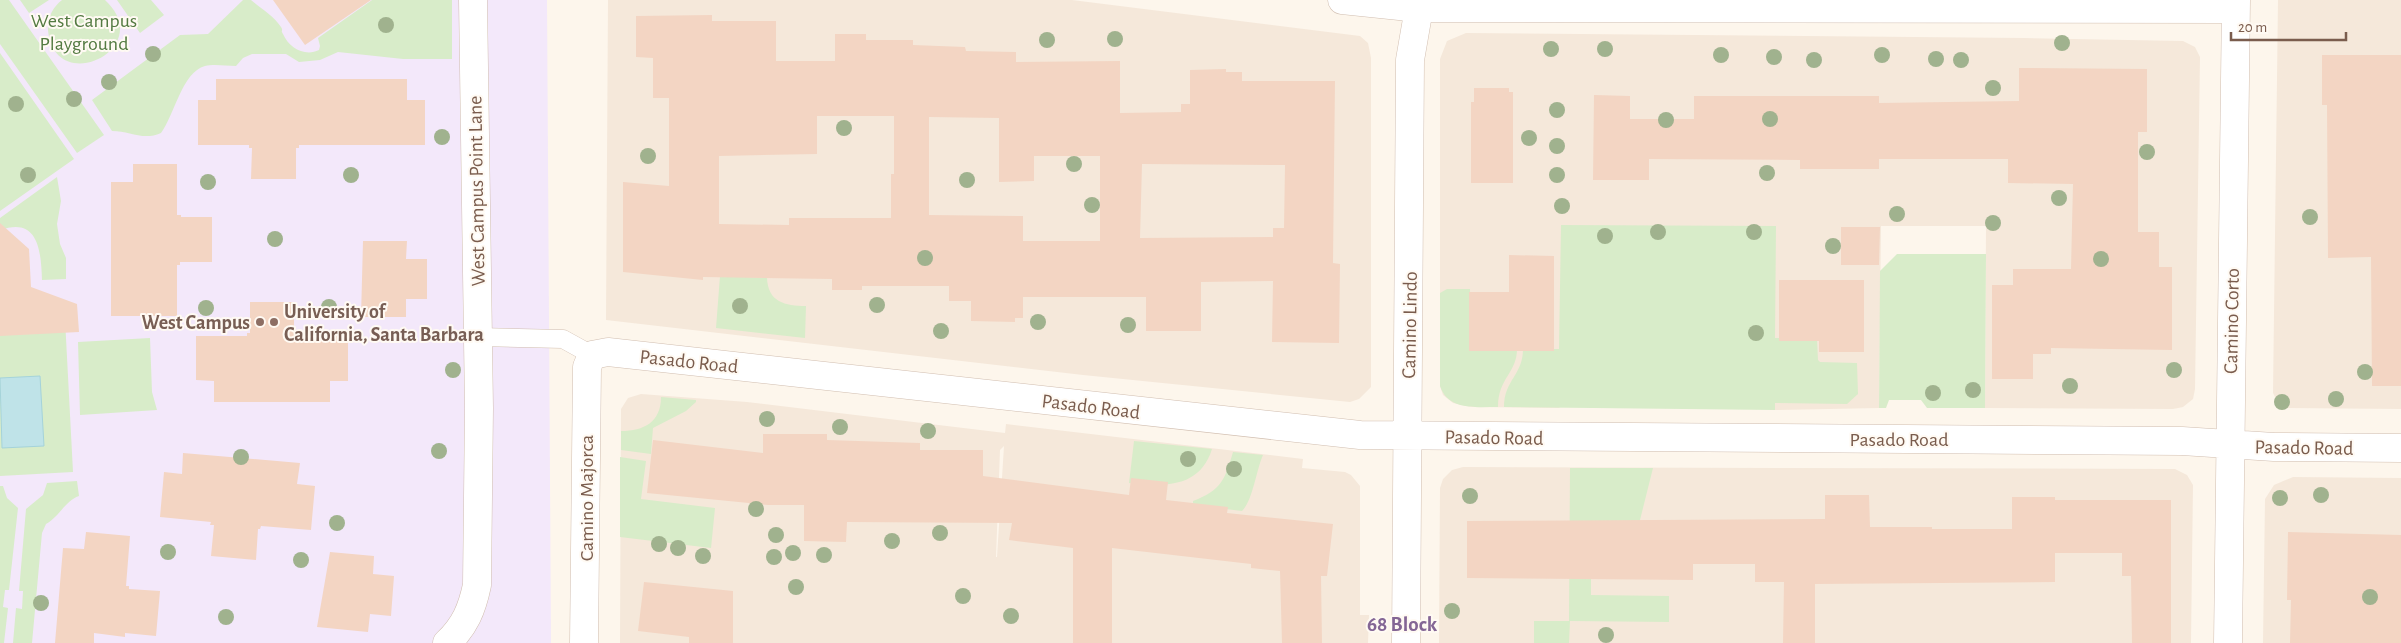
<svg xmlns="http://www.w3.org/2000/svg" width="2401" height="643" viewBox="0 0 2401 643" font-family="'Alegreya Sans',sans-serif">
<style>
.residential{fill:#f5e8da;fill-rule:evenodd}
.education{fill:#f3e8fa}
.green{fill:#d8ecc9}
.water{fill:#bfe3e8;stroke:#a5d3da}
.building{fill:#f3d5c3;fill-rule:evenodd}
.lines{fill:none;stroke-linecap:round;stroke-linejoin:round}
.service-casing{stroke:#d1beb0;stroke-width:19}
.minor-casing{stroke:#d1beb0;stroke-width:29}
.service{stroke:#fff;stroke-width:18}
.minor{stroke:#fff;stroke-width:28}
.tree{fill:#a0b28e}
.education-dot{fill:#8d6e63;stroke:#fffaf3;stroke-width:2}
.labels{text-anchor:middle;stroke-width:4;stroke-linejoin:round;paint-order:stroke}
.park-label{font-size:20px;fill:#537a41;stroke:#fffaf3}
.street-label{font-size:20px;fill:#7a5c4d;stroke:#fffaf3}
.education-label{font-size:20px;font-weight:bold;fill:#785e54;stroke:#fffaf3;text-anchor:start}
.neighbourhood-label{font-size:21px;font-weight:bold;fill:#846695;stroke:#fffaf3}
</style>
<rect width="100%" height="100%" fill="#fdf6ec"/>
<path class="residential" d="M608,0H1072L1360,36L1368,43L1371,58V387L1359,399L1350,402L1083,375L606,320Z
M2278,0H2401V409L2286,408L2279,405L2273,393Z
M1466,33L2024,38L2183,41L2195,47L2200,57L2195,389L2193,399L2183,407L2173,409L1985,408L1986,226H1881L1879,408L1775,410V226L1559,408L1472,407L1453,403L1443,395L1440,386V59L1447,41Z
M641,394L747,402L1005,433L1006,424L1303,459L1302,468L1345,472L1351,475L1360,486V615H1369L1368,643H620L621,409L628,398ZM1004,446L997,557H996L1000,450Z
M1463,467L2175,469L2187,475L2193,485L2191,643H1439L1440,488L1443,479L1452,470Z
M2293,477L2401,478V643H2263L2265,499L2274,485Z"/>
<path class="education" d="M0,0H547L551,643H0Z"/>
<path class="green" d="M0,0H9L104,135L77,153L0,44Z
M20,0H49L29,13Z
M62,0H105C158,49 54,98 48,30C47,18 53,7 62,0Z
M117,0H151L164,15L140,33Z
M243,0H251C260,8 274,16 281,27C284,32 280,29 283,34C289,48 305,57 319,50L320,46L318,38L372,0H452V59H403L338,52L320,60L299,62L286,54H252L243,58L236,66C226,66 214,64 205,66C182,72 174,116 161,133C143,141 130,131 112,131L92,100L180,35L208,34Z
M0,53L74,159L0,211Z
M57,177L61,201L57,224L60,244L66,258V279L42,280C41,252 39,216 0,230V218Z
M1561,225L1776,226L1775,338L1817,339L1818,360L1820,362L1857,363L1858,394L1847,404L1775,403V410L1504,407C1504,380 1523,375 1523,349H1559Z
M1897,254H1986L1985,408H1927L1921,400H1889L1886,408H1879L1880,271Z
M720,276L767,278C768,302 785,306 806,306L805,338L716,328Z
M1447,289H1470L1471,349H1517C1517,373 1498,378 1498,407C1477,407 1448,411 1440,386V293Z
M65,319L73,472L0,476V322Z
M150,338L152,392L157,410L80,415L78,342Z
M661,397L696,400V402L686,411L653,428L651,454L621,450V431C644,431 661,422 661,397Z
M1134,441L1212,449C1200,488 1164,487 1129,483Z
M1233,452L1263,455C1256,471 1253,500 1242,511L1193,505V501C1222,490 1225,479 1233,452Z
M620,457L646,461L641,499L715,508L711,548L620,537Z
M1570,468H1653L1639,524H1591V595L1669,596V622L1570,621L1569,643H1534V621H1569Z
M77,481L79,496C65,501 59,517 46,524L42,533L32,643H13L16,608L22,609L23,591H19L26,509L43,495L47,483Z
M0,486H3L7,498L18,508L9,590H5L3,607L8,608L4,643H0Z"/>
<path class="water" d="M40,376L44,446L2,448L0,378Z"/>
<path class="building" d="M273,0H371L305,45Z
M712,15V21H776V61H835V34H866V40H913V45L965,47L966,51L1016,52V62L1120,61V113L1181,112V104H1190V70L1226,69V72H1242V81H1335L1333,263L1340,264L1339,343L1272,342L1273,281L1201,282V331H1146V297H1023V318H1015V322L971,321V301H949V286H862V290H832V279L703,277V280L623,272V182L669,186V98H653V58L636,57V16ZM817,116H894V174H891V218H789V225L719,224V156L817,154ZM929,117L999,118V182L1034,181V156H1100V241H1023V216L929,215ZM1142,164L1285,165L1284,228H1273V237L1140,238Z
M2322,55H2401V386H2372L2371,257L2328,258L2327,105H2322Z
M2019,68L2147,69V132H2138V232H2159V267H2172V350L2051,348V354H2033V379H1992V285H2013V269H2071L2073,184L2008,183V159H1879V169H1800V160L1649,159V180H1593L1594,95L1630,96V119H1694V96H1879V103L2019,101Z
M216,79H407V100H425V145H299V148H296V179H251L252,148H249V145H198V100H216Z
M1474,88H1509V92H1513V183H1471V102H1474Z
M133,164H177V215H181V217H212V262H180V265H177V316H111V182H133Z
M0,223L29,249L31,287L77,304L79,332L0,336Z
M1841,227H1880L1879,265H1841Z
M363,241H407L406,259H427V299H406V317H361Z
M1509,255L1554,256V351H1469V292H1509Z
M1779,280H1864V352H1819V341H1779Z
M250,302H294V333H297V336H348V381H330V402H214V381L196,380V336H247V333H250Z
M763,434H827V440L920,443V450H983V476L1129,495L1131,478L1168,482L1166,500L1228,507L1227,513L1333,524L1327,576H1321L1322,643H1282L1280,571L1251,568V564L1112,548V643H1073V548L1009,540L1012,523L847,522L846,542L804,541V505H768L647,493L653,440L763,453Z
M183,453L300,463L297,484L315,486L311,530L261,526L260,529H258L256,560L211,556L214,525H210L211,522L160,517L164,472L182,474Z
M1825,495H1869L1870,527H1932V529H2012V497H2055V500H2171V643H2132L2131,576H2122V553H2055V582L1815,584V643H1783L1784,582H1755V564H1693V580L1467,578V521L1825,519Z
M86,532L130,536L126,586H129V589L160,591L156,636L125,633V637L94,633V643H55L63,548L84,549Z
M2288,532L2401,535V643H2290L2291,600H2287Z
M330,552L374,556L373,574L394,576L391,616L370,614L368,632L317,627Z
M644,582L733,591V643H689V637L638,631Z"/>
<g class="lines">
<defs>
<path id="service" d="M478,337L563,339L592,355"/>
<path id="minor" d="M1342,0L1419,8L2235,9
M447,643C465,626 472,609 477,585L479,408L473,0
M584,643L587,367L592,355L608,352L1360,435L2182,441L2274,447L2401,448
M1406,643L1410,60L1419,8
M2228,643L2236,0"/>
</defs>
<use href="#service" class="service-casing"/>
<use href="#minor" class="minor-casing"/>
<use href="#service" class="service"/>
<use href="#minor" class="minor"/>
</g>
<g class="tree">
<circle cx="386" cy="25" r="8"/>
<circle cx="1115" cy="39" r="8"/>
<circle cx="1047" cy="40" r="8"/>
<circle cx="2062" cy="43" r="8"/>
<circle cx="1551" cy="49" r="8"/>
<circle cx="1605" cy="49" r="8"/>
<circle cx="153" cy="54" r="8"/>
<circle cx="1721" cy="55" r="8"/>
<circle cx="1882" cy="55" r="8"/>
<circle cx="1774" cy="57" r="8"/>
<circle cx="1936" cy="59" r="8"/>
<circle cx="1814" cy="60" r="8"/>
<circle cx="1961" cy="60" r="8"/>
<circle cx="109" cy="82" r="8"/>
<circle cx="1993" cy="88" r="8"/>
<circle cx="74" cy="99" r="8"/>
<circle cx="16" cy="104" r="8"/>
<circle cx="1557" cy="110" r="8"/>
<circle cx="1770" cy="119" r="8"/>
<circle cx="1666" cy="120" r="8"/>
<circle cx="844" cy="128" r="8"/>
<circle cx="442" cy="137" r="8"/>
<circle cx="1529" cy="138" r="8"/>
<circle cx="1557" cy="146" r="8"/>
<circle cx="2147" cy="152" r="8"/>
<circle cx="648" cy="156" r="8"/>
<circle cx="1074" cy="164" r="8"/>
<circle cx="1767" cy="173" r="8"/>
<circle cx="28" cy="175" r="8"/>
<circle cx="351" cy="175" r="8"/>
<circle cx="1557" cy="175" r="8"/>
<circle cx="967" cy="180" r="8"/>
<circle cx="208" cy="182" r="8"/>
<circle cx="2059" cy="198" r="8"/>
<circle cx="1092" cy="205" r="8"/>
<circle cx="1562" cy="206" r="8"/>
<circle cx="1897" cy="214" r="8"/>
<circle cx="2310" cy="217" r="8"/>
<circle cx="1993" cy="223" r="8"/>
<circle cx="1658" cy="232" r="8"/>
<circle cx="1754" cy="232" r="8"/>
<circle cx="1605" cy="236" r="8"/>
<circle cx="275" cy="239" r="8"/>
<circle cx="1833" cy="246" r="8"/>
<circle cx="925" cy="258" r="8"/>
<circle cx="2101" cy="259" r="8"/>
<circle cx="877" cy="305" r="8"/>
<circle cx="740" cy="306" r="8"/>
<circle cx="329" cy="307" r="8"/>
<circle cx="206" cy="308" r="8"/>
<circle cx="1038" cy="322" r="8"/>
<circle cx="1128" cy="325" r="8"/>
<circle cx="941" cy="331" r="8"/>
<circle cx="1756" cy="333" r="8"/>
<circle cx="453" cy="370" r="8"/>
<circle cx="2174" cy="370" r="8"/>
<circle cx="2365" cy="372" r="8"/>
<circle cx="2070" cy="386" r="8"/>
<circle cx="1973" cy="390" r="8"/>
<circle cx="1933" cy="393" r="8"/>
<circle cx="2336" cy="399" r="8"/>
<circle cx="2282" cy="402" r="8"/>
<circle cx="767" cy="419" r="8"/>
<circle cx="840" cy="427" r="8"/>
<circle cx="928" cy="431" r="8"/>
<circle cx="439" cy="451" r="8"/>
<circle cx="241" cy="457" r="8"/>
<circle cx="1188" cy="459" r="8"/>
<circle cx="1234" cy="469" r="8"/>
<circle cx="2321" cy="495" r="8"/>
<circle cx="1470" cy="496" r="8"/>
<circle cx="2280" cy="498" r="8"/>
<circle cx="756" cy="509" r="8"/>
<circle cx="337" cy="523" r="8"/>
<circle cx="940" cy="533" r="8"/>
<circle cx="776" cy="535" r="8"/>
<circle cx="892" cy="541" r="8"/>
<circle cx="659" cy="544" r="8"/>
<circle cx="678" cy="548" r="8"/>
<circle cx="168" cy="552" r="8"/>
<circle cx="793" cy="553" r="8"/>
<circle cx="824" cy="555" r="8"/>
<circle cx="703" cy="556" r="8"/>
<circle cx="774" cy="557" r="8"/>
<circle cx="301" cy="560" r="8"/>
<circle cx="796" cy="587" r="8"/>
<circle cx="963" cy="596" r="8"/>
<circle cx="2370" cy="597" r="8"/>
<circle cx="41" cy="603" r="8"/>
<circle cx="1452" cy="611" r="8"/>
<circle cx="1011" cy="616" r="8"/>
<circle cx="226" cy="617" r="8"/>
<circle cx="1606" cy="635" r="8"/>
</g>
<g class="education-dot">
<circle cx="260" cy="322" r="5"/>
<circle cx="274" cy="322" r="5"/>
</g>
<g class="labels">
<g class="park-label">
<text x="84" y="27">West Campus<tspan x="84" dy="23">Playground</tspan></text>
</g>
<g class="street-label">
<text transform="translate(476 191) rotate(-91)" y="7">West Campus Point Lane</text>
<text transform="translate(2231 321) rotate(-89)" y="7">Camino Corto</text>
<text transform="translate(1409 325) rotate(-89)" y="7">Camino Lindo</text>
<text transform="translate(689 361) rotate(6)" y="7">Pasado Road</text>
<text transform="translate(1091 406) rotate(7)" y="7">Pasado Road</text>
<text transform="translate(1494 437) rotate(1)" y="7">Pasado Road</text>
<text x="1899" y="446">Pasado Road</text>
<text transform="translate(2304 447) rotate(1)" y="7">Pasado Road</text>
<text transform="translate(586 498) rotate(-90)" y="7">Camino Majorca</text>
</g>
<g class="education-label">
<text x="284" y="318">University of<tspan x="284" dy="23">California, Santa Barbara</tspan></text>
<text x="250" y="329" text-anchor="end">West Campus</text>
</g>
<g class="neighbourhood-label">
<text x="1402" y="631">68 Block</text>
</g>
</g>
<path d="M2231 32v8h115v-8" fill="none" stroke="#7a5c4d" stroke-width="2.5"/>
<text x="2238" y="32" font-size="15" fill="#7a5c4d" stroke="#fffaf3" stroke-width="4" paint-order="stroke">20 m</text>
</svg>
